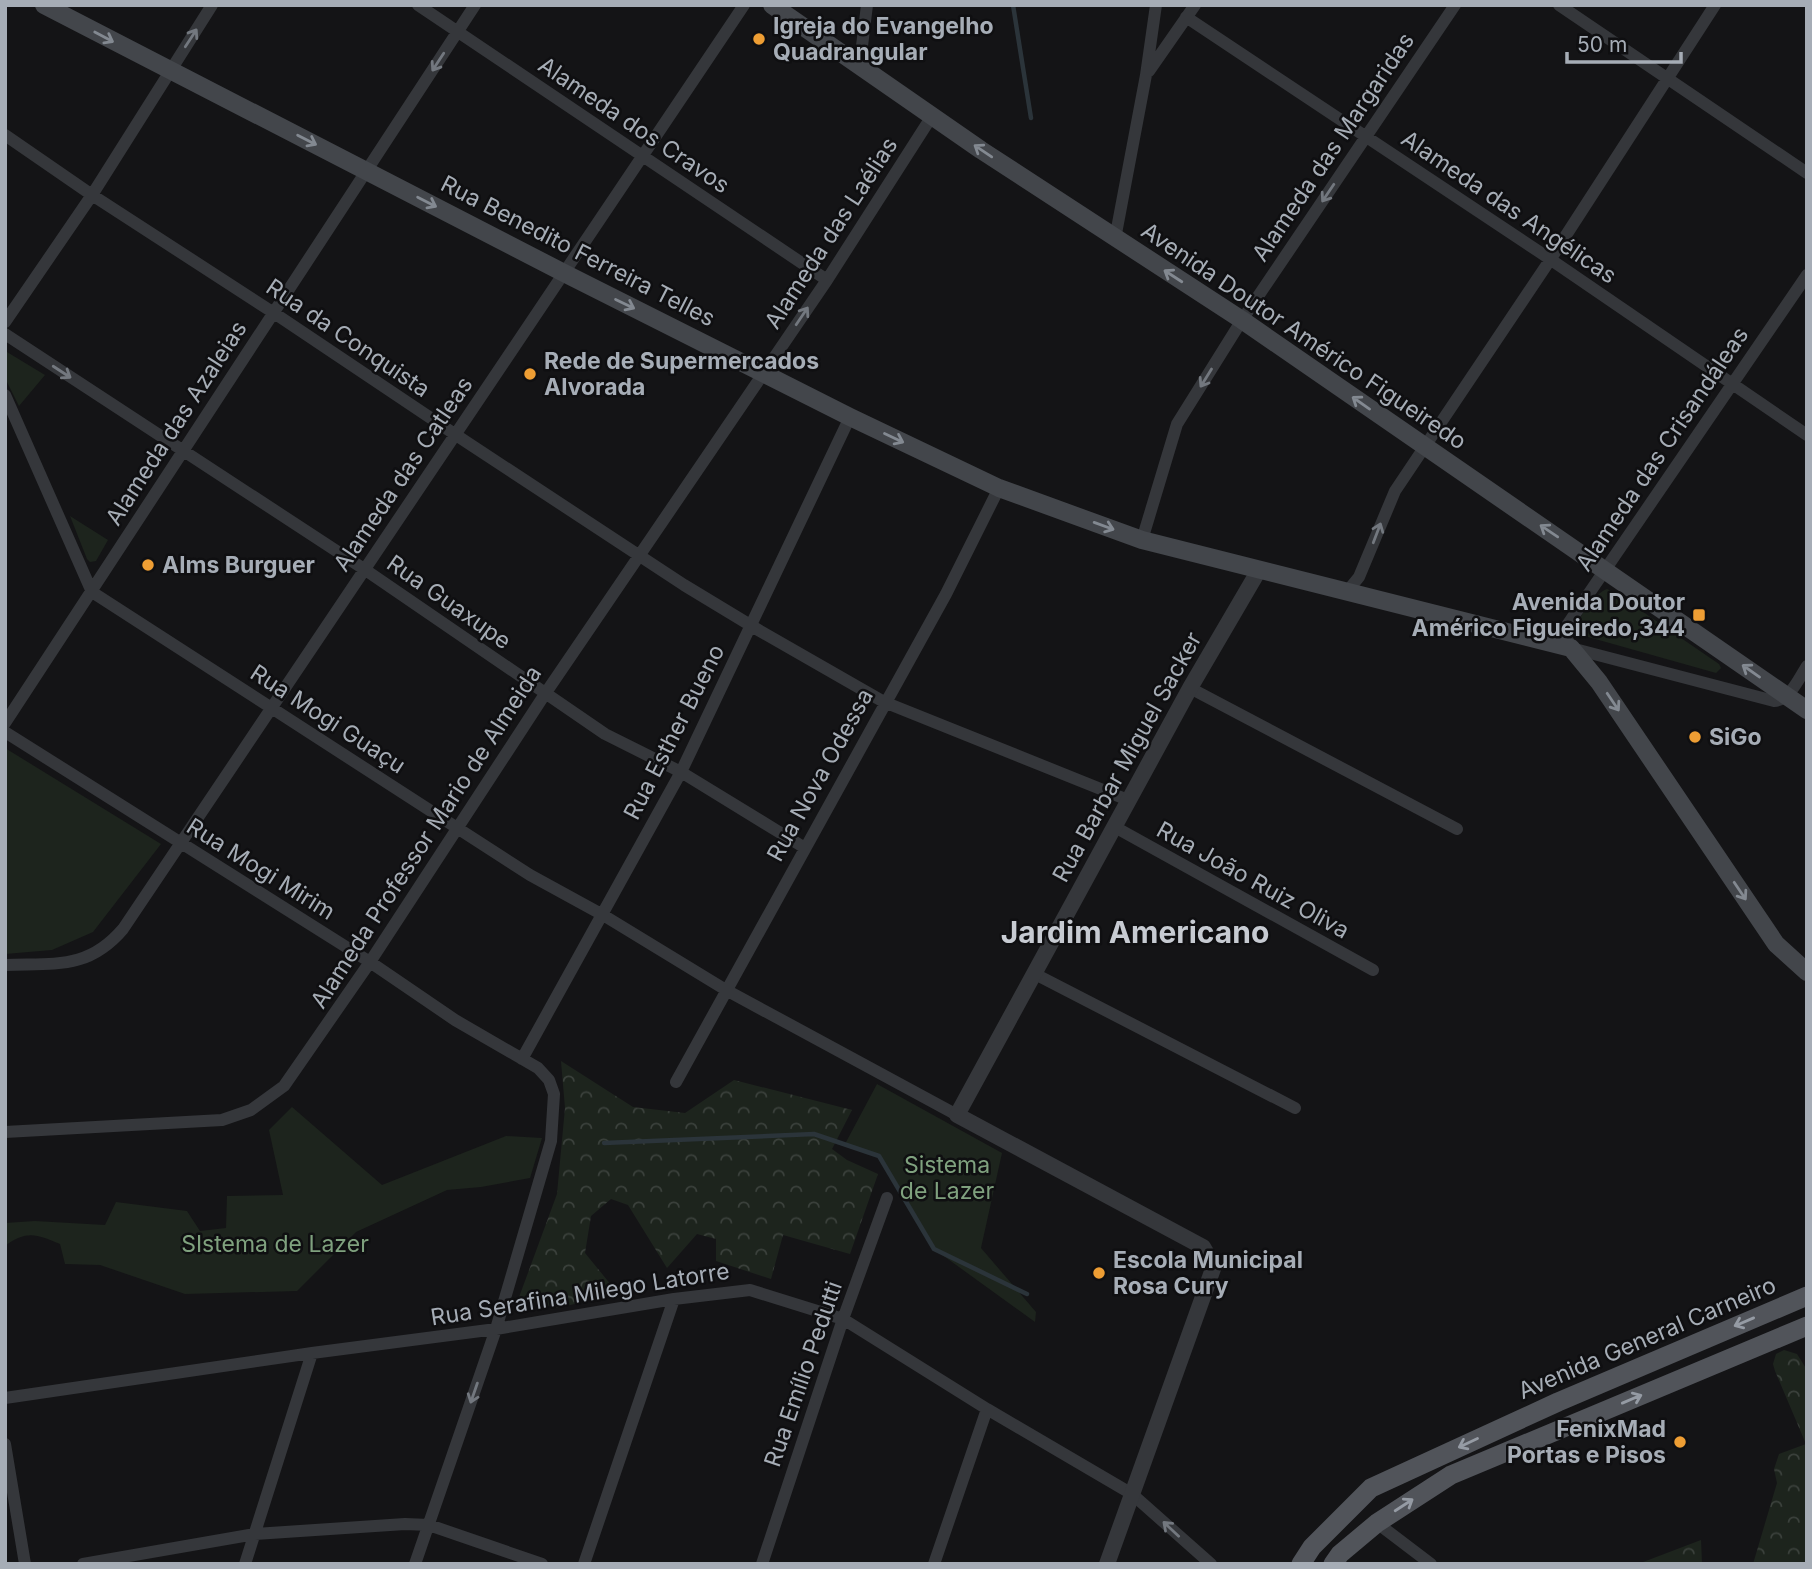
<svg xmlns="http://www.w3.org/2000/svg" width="1812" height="1569" viewBox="0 0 1812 1569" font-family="Inter,sans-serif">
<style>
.forest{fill:url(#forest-crowns)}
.park{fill:#1d241d}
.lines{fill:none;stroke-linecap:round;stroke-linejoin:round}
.stream{stroke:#2b343a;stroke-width:4.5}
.minor{stroke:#35373b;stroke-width:12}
.tertiary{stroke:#35373b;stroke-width:16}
.secondary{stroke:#43464b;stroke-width:18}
.primary{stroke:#51545a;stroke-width:19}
.oneway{stroke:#838991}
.oneway2{stroke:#73787f}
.oneway3{stroke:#959ba4}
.poi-dot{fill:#ee9e34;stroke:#0f0f11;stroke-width:2.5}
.labels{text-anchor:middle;stroke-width:5;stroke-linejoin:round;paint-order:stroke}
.poi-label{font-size:23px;font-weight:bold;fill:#a6adb6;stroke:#0f0f11;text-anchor:start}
.street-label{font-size:23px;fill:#a6adb6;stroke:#0f0f11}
.park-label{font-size:23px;fill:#7fa17e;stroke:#0f0f11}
.district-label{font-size:30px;font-weight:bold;fill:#c7cbd2;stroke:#0f0f11}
</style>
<defs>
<pattern id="forest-crowns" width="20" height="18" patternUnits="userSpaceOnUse" patternTransform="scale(1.75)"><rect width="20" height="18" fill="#1d241d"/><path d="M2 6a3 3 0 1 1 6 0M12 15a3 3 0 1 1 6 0" fill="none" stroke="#3b413c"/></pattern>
</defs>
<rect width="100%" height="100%" fill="#141416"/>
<path class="forest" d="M561,1061L633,1107L685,1113L734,1080L852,1110L832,1149L847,1160L878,1174L850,1254L783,1235L771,1279L716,1261V1239L697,1234L667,1268L628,1205L611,1199L591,1216L585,1253L616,1291L603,1297L558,1308L518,1300L557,1194L565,1108Z
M1784,1350L1797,1354L1807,1370V1564H1753L1777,1483L1774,1469L1779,1454L1806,1444L1775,1371L1773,1364L1776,1354Z
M1701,1540L1702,1564H1638Z"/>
<path class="park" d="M7,352L45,375L19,406L5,378Z
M70,516L108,540L96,561L90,562L87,559Z
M1607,589L1614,592L1719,664L1721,668L1716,673L1581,635L1577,632C1576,618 1594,594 1607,589Z
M5,748L161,844L93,932L52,950L5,954Z
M877,1084L1002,1153L981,1248L1036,1312L1035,1322L934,1249L879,1156L845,1144Z
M292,1107L382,1185L506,1136L542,1138L530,1178L481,1187L447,1190L356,1232L297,1291L185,1294L100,1265L65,1264L60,1244C37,1234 26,1230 5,1246V1223L35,1221L105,1225L116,1202L187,1211L200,1231L226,1228L227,1196L283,1195L269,1130Z"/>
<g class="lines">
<path class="stream" d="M1013,5L1031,118
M604,1143L814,1134L879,1156L934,1249L1027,1294"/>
<path class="minor" d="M418,5L827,280
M1559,5L1807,173
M1186,17L1541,253L1807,435
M866,70L862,46L867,5
M1149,71L1195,5
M5,135L92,195L274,313L465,441L684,585L760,631L884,702L1128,800
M1115,239L1146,75L1156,5
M1807,275L1568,624L1564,632L1571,648L1774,701C1790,700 1799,678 1807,666
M5,322L92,195L212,5
M5,334L364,569L605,734L681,772L805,848
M5,395L92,592L530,875L603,915L726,990L957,1115
M1142,540L1177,424L1242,320L1455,5
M1344,590L1350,588L1359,577L1395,491L1550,260L1715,5
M1190,688L1457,829
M5,723L475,5
M5,732L370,962L455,1020L538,1068L549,1080L554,1094L551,1141L496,1329L415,1564
M1113,826L1373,970
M5,965C55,963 88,970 123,929L744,5
M1033,973L1295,1108
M522,1059L681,772L850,417
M676,1082L946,594L999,488
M5,1132L222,1120L251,1110L284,1086L370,962L545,694L827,280L932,116
M5,1398L312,1353L496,1329L674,1299L750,1290L843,1319L987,1409L1132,1494L1211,1564
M5,1444L25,1564
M1377,1523L1431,1564
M83,1564L255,1534L405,1524L429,1525L542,1564
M245,1564L312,1353
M584,1564L674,1299
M762,1564L843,1319L887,1198
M934,1564L987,1409"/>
<path class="tertiary" d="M1107,1564L1214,1266L1203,1247L957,1115L1190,688L1259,570"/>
<path class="secondary" d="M44,5L564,273L850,417L999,488L1142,540L1571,648L1599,682L1776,944L1807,972
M772,5L981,150L1242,320L1807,710"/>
<path class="primary" d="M1301,1564L1312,1547L1371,1488L1558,1402L1807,1296
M1333,1564L1340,1554L1377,1523L1451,1475L1807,1326"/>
</g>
<defs><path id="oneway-shaft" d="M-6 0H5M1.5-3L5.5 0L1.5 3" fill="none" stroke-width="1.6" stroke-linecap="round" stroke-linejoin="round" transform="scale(1.75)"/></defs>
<g class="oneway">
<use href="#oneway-shaft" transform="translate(104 37) rotate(28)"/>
<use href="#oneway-shaft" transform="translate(307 140) rotate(27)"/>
<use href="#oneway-shaft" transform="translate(983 151) rotate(-146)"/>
<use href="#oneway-shaft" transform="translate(427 202) rotate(27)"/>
<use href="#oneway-shaft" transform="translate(1173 276) rotate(-147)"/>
<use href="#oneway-shaft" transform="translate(625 304) rotate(26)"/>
<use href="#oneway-shaft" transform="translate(1361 403) rotate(-145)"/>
<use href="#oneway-shaft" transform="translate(894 438) rotate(25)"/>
<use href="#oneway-shaft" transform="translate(1104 526) rotate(20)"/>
<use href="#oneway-shaft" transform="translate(1549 531) rotate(-146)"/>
<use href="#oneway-shaft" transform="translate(1751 671) rotate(-145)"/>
<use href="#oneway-shaft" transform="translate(1613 702) rotate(56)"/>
<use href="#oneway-shaft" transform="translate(1740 891) rotate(56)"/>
</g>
<g class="oneway2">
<use href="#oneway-shaft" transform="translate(191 38) rotate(-57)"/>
<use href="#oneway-shaft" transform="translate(438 62) rotate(123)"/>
<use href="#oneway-shaft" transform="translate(1328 193) rotate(124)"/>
<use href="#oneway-shaft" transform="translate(802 316) rotate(-56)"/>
<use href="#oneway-shaft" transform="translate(62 372) rotate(33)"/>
<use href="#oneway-shaft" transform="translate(1206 378) rotate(122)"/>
<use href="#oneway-shaft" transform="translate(1377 533) rotate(-69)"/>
<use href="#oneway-shaft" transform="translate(474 1393) rotate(109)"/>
<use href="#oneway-shaft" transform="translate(1171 1529) rotate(-137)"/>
</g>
<g class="oneway3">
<use href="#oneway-shaft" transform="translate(1744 1322) rotate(157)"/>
<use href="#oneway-shaft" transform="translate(1632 1399) rotate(-23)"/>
<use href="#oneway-shaft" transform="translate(1468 1443) rotate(155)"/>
<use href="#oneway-shaft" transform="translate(1404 1505) rotate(-33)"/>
</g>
<g class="poi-dot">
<circle cx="759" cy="39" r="7"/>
<circle cx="530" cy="374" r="7"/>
<circle cx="148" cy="565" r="7"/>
<rect x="1692" y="608" width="14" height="14" rx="3.5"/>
<circle cx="1695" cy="737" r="7"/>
<circle cx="1099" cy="1273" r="7"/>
<circle cx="1680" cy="1442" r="7"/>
</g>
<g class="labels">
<g class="poi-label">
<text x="773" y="34">Igreja do Evangelho<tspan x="773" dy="26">Quadrangular</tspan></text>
<text x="544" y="369">Rede de Supermercados<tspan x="544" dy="26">Alvorada</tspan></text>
<text x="162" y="573">Alms Burguer</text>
<text x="1685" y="610" text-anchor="end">Avenida Doutor<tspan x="1685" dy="26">Américo Figueiredo,344</tspan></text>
<text x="1709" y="745">SiGo</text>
<text x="1113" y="1268">Escola Municipal<tspan x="1113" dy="26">Rosa Cury</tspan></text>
<text x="1666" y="1437" text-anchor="end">FenixMad<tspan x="1666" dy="26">Portas e Pisos</tspan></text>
</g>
<g class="street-label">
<text transform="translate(634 125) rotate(34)" y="8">Alameda dos Cravos</text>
<text transform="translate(1333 147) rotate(-56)" y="8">Alameda das Margaridas</text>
<text transform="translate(1509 207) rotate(34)" y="8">Alameda das Angélicas</text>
<text transform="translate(831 233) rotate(-57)" y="8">Alameda das Laélias</text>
<text transform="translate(578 251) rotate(27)" y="8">Rua Benedito Ferreira Telles</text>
<text transform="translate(1304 336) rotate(34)" y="8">Avenida Doutor Américo Figueiredo</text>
<text transform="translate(348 338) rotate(34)" y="8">Rua da Conquista</text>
<text transform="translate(176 423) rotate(-57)" y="8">Alameda das Azaleias</text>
<text transform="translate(1662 449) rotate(-56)" y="8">Alameda das Crisandáleas</text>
<text transform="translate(403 474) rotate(-56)" y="8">Alameda das Catleas</text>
<text transform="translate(449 602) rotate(35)" y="8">Rua Guaxupe</text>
<text transform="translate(328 719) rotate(33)" y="8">Rua Mogi Guaçu</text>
<text transform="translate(674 732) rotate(-63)" y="8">Rua Esther Bueno</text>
<text transform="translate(1127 757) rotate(-61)" y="8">Rua Barbar Miguel Sacker</text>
<text transform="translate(820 775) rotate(-61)" y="8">Rua Nova Odessa</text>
<text transform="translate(426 837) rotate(-57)" y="8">Alameda Professor Mario de Almeida</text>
<text transform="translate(261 869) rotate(32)" y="8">Rua Mogi Mirim</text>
<text transform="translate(1253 880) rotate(29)" y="8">Rua João Ruiz Oliva</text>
<text transform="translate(580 1294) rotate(-9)" y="8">Rua Serafina Milego Latorre</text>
<text transform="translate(1647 1338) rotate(-23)" y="8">Avenida General Carneiro</text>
<text transform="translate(803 1374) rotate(-71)" y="8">Rua Emílio Pedutti</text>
</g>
<g class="park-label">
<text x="947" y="1173">Sistema<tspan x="947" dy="26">de Lazer</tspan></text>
<text x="275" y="1252">SIstema de Lazer</text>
</g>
<g class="district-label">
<text x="1135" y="943">Jardim Americano</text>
</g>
</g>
<rect width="1812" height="1569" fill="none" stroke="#a6adb6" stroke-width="14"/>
<path d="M1567 52v10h114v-10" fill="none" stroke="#a6adb6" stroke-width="3.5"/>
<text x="1577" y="52" font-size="21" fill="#a6adb6" stroke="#0f0f11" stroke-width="5" paint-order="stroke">50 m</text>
</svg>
